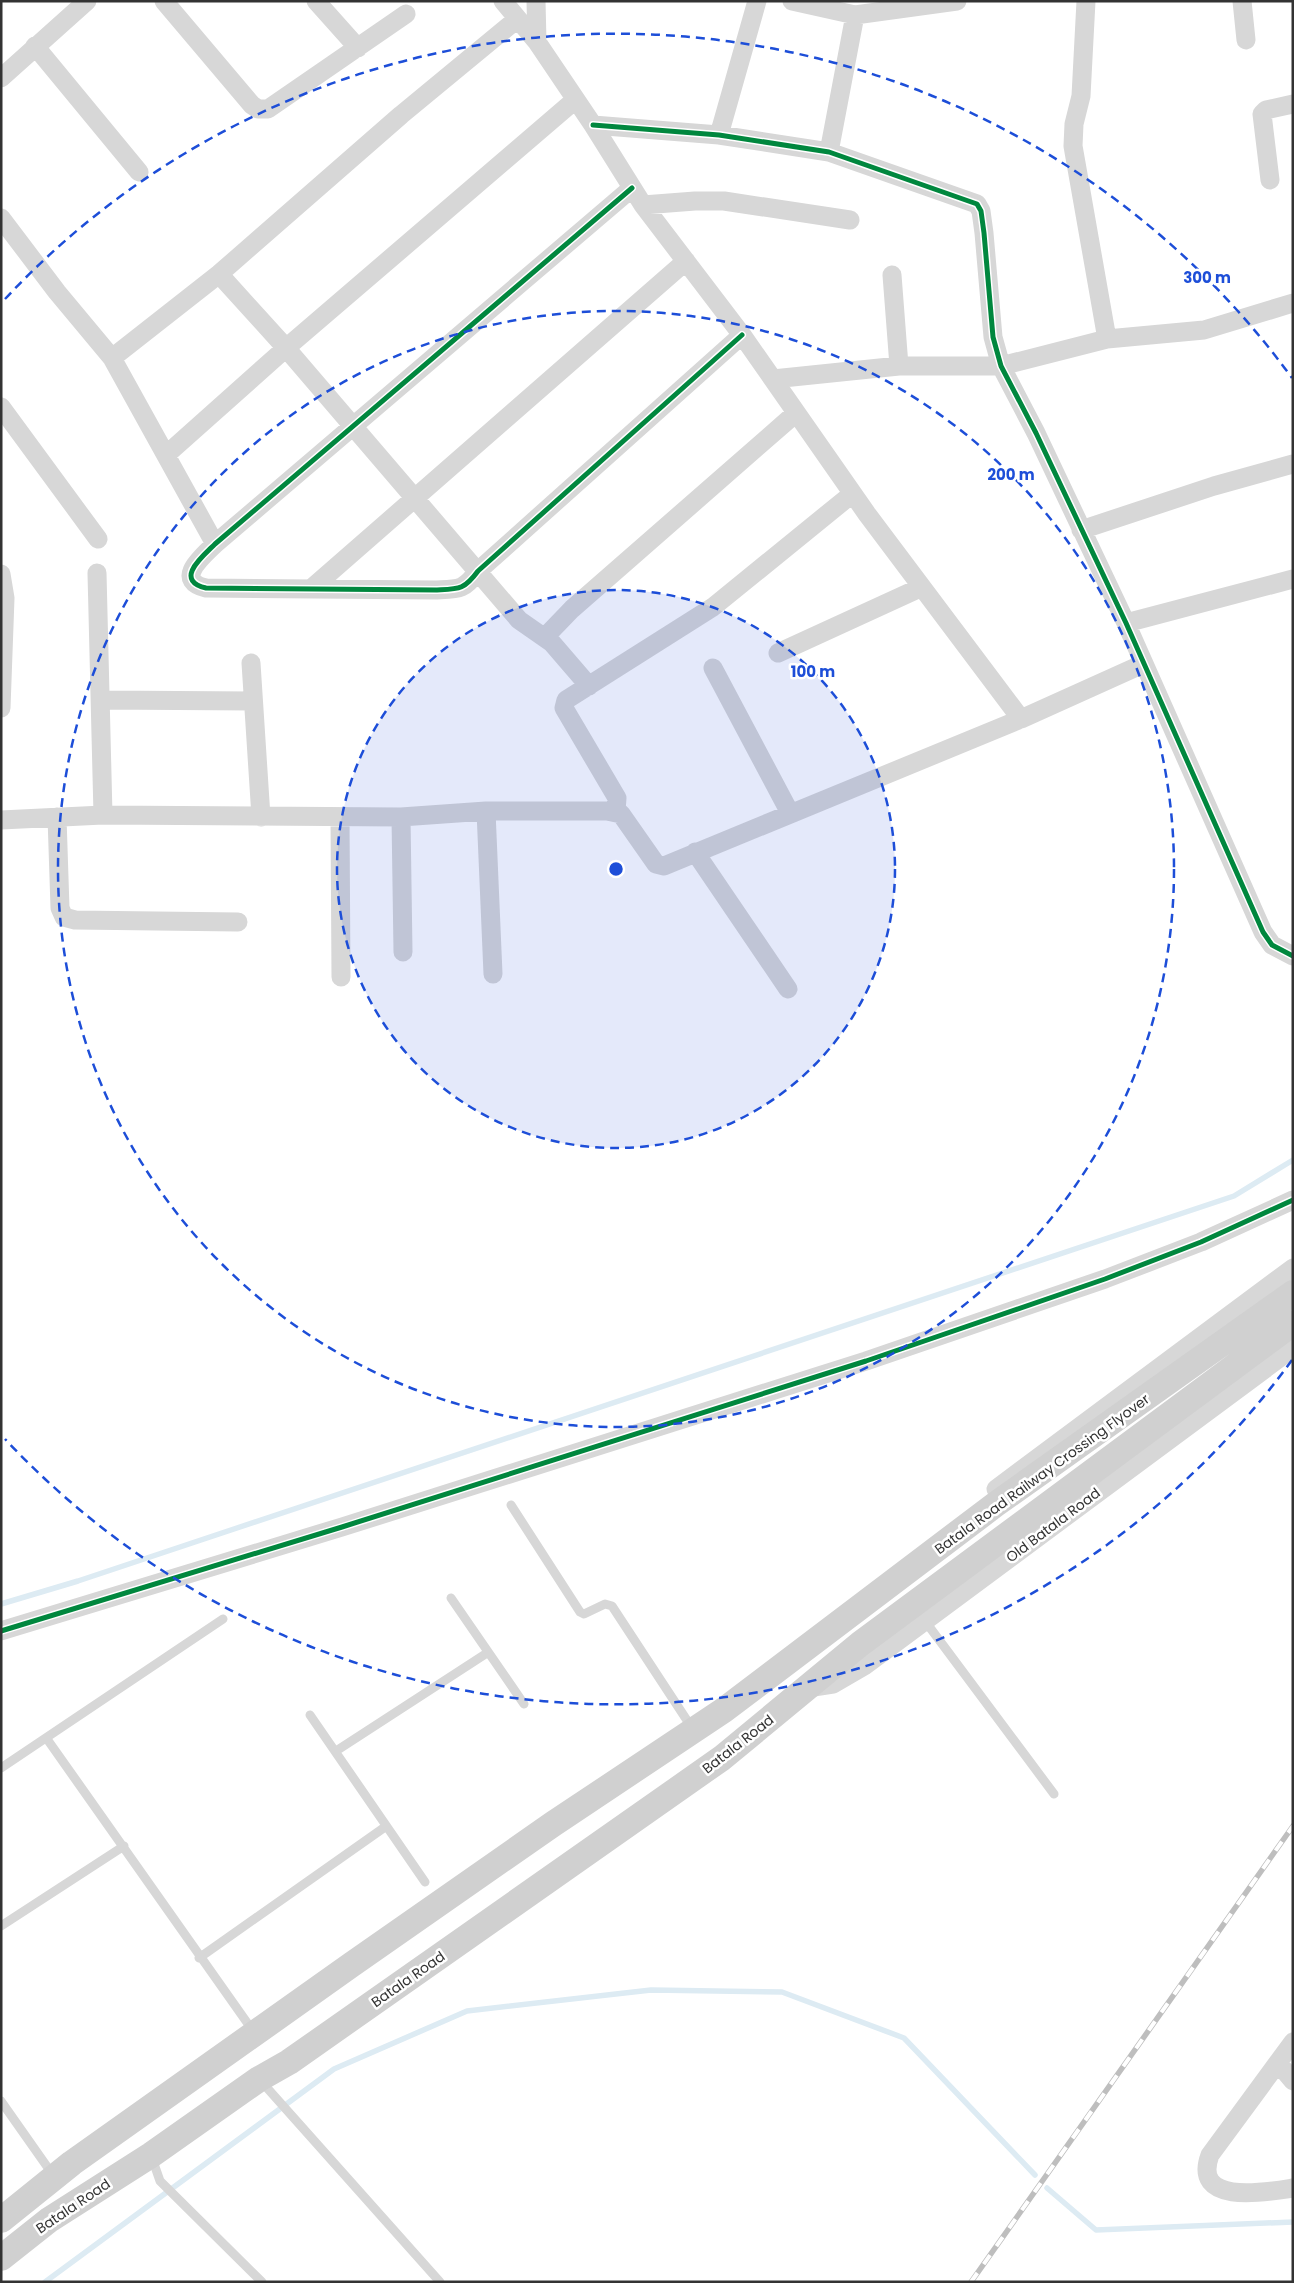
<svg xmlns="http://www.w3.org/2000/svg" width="1294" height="2283" viewBox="0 0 1294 2283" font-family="Poppins,sans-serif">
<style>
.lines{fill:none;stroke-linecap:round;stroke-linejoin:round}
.stream{stroke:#ddebf3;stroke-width:5.5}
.lane{stroke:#d7d7d7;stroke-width:9}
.street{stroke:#d7d7d7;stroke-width:19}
.secondary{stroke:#d0d0d0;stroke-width:26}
.rail-casing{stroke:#bebebe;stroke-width:5.5}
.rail{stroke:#fff;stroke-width:4;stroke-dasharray:11;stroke-linecap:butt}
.cycleway-casing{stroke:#fff;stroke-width:8}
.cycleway{stroke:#00873e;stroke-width:5}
.ring{fill:none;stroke:#1d4ed8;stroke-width:2.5;stroke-dasharray:9 6}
.labels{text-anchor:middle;stroke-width:5;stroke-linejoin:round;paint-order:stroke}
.street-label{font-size:14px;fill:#333;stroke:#fff}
.centre{fill:#1d4ed8;stroke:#fff;stroke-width:2.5}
.ring-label{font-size:15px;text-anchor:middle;font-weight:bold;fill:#1d4ed8;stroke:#fff;stroke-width:5;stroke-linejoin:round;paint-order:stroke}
</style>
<rect width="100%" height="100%" fill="#fff"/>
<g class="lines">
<path class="stream" d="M1,1604L78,1581L1234,1196L1293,1160
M1047,2188L1096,2230L1293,2222
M45,2282L334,2069L467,2011L651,1990L782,1992L904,2038L1035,2175"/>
<path class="lane" d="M511,1505L580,1612L584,1614L605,1604L612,1606L692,1728
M451,1598L524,1704
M925,1621L1054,1794
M310,1715L425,1882
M47,1739L253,2031
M336,1751L487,1653
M1,1768L223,1619
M1,1926L124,1846
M199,1958L385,1827
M260,2080L440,2282
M1,2101L53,2175
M152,2158L160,2181L262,2282"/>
<path class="street" d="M164,1L252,105L258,109H268L406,14
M316,1L358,48
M503,1L537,42L593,125L643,205L742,335L867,514L1021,719
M536,1L537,42
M792,1L855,15L957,1
M1086,1L1081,96L1074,124L1073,146L1107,339
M1242,1L1246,40
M35,46L139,172
M1,78L87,1
M593,125L719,135L829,152L977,204L981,211L984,233L993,337L1001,366L1036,433L1126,623L1263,932L1272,945L1293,956
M719,135L757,1
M829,152L855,15
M1270,180L1262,114L1266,110L1293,104
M632,188L215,544C203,556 173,580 206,588L437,590C459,589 464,590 478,571L742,335
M643,205L695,201H724L850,220
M1,218L57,292L112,358L215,544
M219,274L286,348L519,620L552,643L589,686
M892,275L899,366
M112,358L219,274L401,115L516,20
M773,379L899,366H1001L1107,339L1204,330L1293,303
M1,407L98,539
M166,455L286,348L575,100
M1081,530L1214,486L1293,464
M97,573L103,815
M1,574L5,598L1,708
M312,588L686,261
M1126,623L1293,579
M545,637L572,609L796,413
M778,653L922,587
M251,663L261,817
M713,668L790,813
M101,700L253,701
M486,811L493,974
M616,811L617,798L564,708L566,700L713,607L852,494
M57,817L60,908L64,917L75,920L238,922
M340,817L341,977
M401,817L403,952
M1,820L103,815L401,817L486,811H607L621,814L656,864L664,866L1021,719L1143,664
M695,852L788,989
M996,1489L1293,1268
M1,1631L342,1527L866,1361L1105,1279L1201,1242L1293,1200
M807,1688L833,1684L864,1666L1293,1348
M1293,2042L1210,2155C1191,2206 1267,2192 1293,2188
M1278,2063L1293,2081"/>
<path class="secondary" d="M1,2220L72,2163L351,1965L553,1824L724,1710L996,1504L1293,1293
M1,2258L49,2220L151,2155L259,2079L289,2062L722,1758L860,1644L1293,1323"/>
<defs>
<path id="rail" d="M971,2282L1293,1826"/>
</defs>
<use href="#rail" class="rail-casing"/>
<use href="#rail" class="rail"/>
<defs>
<path id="cycleway" d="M593,125L719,135L829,152L977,204L981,211L984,233L993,337L1001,366L1036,433L1126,623L1263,932L1272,945L1293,956
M632,188L215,544C203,556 173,580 206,588L437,590C459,589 464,590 478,571L742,335
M1,1631L342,1527L866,1361L1105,1279L1201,1242L1293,1200"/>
</defs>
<use href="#cycleway" class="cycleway-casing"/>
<use href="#cycleway" class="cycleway"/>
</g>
<circle cx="616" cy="869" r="279" fill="#1d4ed8" fill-opacity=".12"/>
<g class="ring">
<circle cx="616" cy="869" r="279"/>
<circle cx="616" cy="869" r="558"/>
<path d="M1292 1360A836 836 0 0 1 5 1439M5 299A836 836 0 0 1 1292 378"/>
</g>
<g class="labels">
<g class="street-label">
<text transform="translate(1042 1474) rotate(-36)" y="5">Batala Road Railway Crossing Flyover</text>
<text transform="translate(1053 1525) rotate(-37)" y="5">Old Batala Road</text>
<text transform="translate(738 1744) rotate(-38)" y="5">Batala Road</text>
<text transform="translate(408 1979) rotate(-35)" y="5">Batala Road</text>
<text transform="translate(73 2206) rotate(-34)" y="5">Batala Road</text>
</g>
</g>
<circle cx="616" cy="869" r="8" class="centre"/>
<g class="ring-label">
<text x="1207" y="283">300 m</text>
<text x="1011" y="480">200 m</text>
<text x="813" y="677">100 m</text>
</g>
<rect width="1294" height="2283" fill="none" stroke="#333333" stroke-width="5"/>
</svg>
